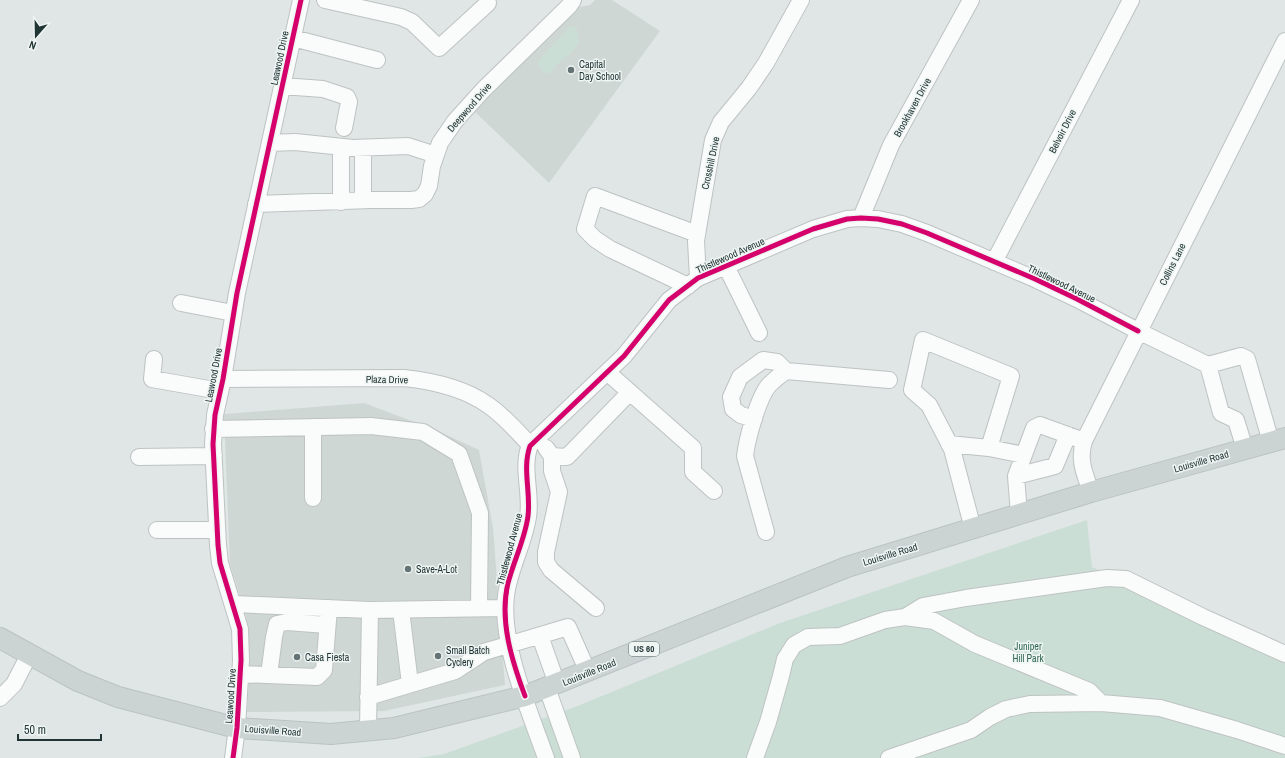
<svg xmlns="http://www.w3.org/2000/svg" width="1285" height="758" viewBox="0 0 1285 758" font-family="'Archivo Narrow',sans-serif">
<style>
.built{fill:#cfd7d5}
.green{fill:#cbded6}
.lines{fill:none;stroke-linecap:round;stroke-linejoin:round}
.minor-casing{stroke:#bdc3c2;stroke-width:18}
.major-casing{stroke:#bbc2c2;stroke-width:22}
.minor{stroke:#fafbfb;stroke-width:16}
.major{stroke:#ccd3d3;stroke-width:20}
.cycleway-casing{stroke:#eef5f3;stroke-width:8}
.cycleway{stroke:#d6006c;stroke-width:5}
.poi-dot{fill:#647373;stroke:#eef5f3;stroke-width:1.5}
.labels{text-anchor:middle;stroke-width:3;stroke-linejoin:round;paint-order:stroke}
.shield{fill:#eef5f3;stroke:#5f6f6e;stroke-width:1}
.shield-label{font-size:9px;font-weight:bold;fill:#223535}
.street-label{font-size:10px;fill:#223535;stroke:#eef5f3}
.poi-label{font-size:10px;fill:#223535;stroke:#eef5f3;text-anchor:start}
.park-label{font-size:10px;fill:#316754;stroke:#eef5f3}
</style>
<rect width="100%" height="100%" fill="#e0e6e5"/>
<path class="built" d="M595,0H612L660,31L549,183L473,110L575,6L580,7L590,5Z
M364,403L438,431L479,450L493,528L505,685L384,711L247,712L250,662L246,616L230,564L224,414Z"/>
<path class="green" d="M570,27H576C577,31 579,36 579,40C578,49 567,56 561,61C555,65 553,74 544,73L537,62Z
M1087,520L1092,567L1285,654V758H418L444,754L575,707L780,623Z"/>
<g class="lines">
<defs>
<path id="minor" d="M325,0L401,17L412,22L439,48L488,3
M293,38L377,60
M282,86L323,89L347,97L349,102L344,128
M270,143L295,142L353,148L408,146L436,155
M363,200V148
M341,202V147
M256,204L371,200H411L419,199L425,194L429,186L432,166L440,143L455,121L483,90L569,6L573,0
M861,218L891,145L971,0
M994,262L1131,0
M726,266L759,333
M698,278L696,241L713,140L721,122L749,88L766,63L801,0
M688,286L610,249L595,239L585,229L595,196L697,234
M181,303L233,313
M154,359L152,379L220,391
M607,372L693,448V472L714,491
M223,379L404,378C432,381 464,388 488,405C504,416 517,431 530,445
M754,419L741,415L733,409L731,397L740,377L763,360L777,362L786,371
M313,427V498
M213,429L371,426L423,432L459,454L480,513L479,608
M949,444L989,448L1011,376L923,340L912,390L929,405L952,449L973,529
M546,448L552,456L567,457L630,392
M989,448L1024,455
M1245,449L1236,420L1221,413L1208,365L1241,356L1247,359L1271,442
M552,455V471L559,492L546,552V562L551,570L596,608
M139,457L214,456
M1016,476L1055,466L1068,435
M1091,492C1085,474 1078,461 1084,441L1285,41
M1019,514L1016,476L1034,428L1040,425L1084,441
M157,530H217
M766,532L745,456C747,439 758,398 769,385C774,380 780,375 786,371L889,380
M234,604L370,610L368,730
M370,610L505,608
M401,610L410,684
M905,617L923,606L966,598L1107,578L1126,579L1203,617L1285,654
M540,636L557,684
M240,674L317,677L324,670L329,608
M269,675L274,637L277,624L287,622L327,625
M547,688L572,758
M368,697L455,671L484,652L568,627L588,672
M0,698L14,684L29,655
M233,758L237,728L241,660L240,629L220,563L218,545L213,444L215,415L223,379L237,293L301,0
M546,758C530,712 500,645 506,596C509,569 524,544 528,517C532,493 521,468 530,445L624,356L669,300L698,278L813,229L847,219L861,218L878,219L902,224L927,233L1035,279L1077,299L1138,331L1208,365
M755,758L768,722L781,676L785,659L794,645L808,637L840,636L885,620L905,617L934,621L975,644L1089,691L1101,703
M889,758L971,730L990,717L1006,709L1030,704L1101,703L1160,708L1237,730L1285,746"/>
<path id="major" d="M0,638L78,681L118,697L237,728L331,734L394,728L525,696L847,567L1091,492L1285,438"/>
</defs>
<use href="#minor" class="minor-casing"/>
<use href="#major" class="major-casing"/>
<use href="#minor" class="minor"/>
<use href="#major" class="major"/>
<defs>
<path id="cycleway" d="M525,696C512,661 499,621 508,583C514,560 525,539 528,516C531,492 522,469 530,446L624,356L669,300L698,278L813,229L847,219L861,218L878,219L902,224L927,233L1035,279L1077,299L1138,331
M233,758L237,728L241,660L240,629L220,563L218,545L213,444L215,415L223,379L237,293L301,0"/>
</defs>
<use href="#cycleway" class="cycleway-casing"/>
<use href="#cycleway" class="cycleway"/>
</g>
<g class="poi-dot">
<circle cx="571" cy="70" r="4"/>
<circle cx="408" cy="569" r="4"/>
<circle cx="438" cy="656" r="4"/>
<circle cx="297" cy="657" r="4"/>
</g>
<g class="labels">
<rect class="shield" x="629" y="642" width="30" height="14" rx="3"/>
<g class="shield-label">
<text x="644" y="652">US 60</text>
</g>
<g class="street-label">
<text transform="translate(279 58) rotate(-78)" y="4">Leawood Drive</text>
<text transform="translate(469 107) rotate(-49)" y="4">Deepwood Drive</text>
<text transform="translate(912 107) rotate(-61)" y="4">Brookhaven Drive</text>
<text transform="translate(1062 131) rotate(-63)" y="4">Belvoir Drive</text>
<text transform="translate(710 163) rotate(-78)" y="4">Crosshill Drive</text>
<text transform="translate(730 255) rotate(-24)" y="4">Thistlewood Avenue</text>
<text transform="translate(1172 264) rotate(-63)" y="4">Collins Lane</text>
<text transform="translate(1062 283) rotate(26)" y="4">Thistlewood Avenue</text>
<text transform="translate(213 375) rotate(-79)" y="4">Leawood Drive</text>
<text transform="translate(387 379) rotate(1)" y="4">Plaza Drive</text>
<text transform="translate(1201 461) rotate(-16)" y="4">Louisville Road</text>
<text transform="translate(509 549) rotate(-75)" y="4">Thistlewood Avenue</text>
<text transform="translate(890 554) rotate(-17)" y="4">Louisville Road</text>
<text transform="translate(589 672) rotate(-22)" y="4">Louisville Road</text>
<text transform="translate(230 696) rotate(-86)" y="4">Leawood Drive</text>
<text transform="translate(273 730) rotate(4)" y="4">Louisville Road</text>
</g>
<g class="poi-label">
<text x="579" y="68">Capital<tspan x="579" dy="12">Day School</tspan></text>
<text x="416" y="573">Save-A-Lot</text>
<text x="446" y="654">Small Batch<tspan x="446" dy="12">Cyclery</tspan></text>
<text x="305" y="661">Casa Fiesta</text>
</g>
<g class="park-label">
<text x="1028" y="650">Juniper<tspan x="1028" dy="12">Hill Park</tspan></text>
</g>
</g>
<g transform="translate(36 36) rotate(200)" stroke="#eef5f3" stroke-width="3" paint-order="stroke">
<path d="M0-3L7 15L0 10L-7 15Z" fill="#223535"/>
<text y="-6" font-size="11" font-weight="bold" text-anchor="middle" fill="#223535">N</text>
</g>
<path d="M18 734v6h83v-6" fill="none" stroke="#223535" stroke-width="2"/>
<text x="24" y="734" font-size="12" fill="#223535" stroke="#eef5f3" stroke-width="3" paint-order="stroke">50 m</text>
</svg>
